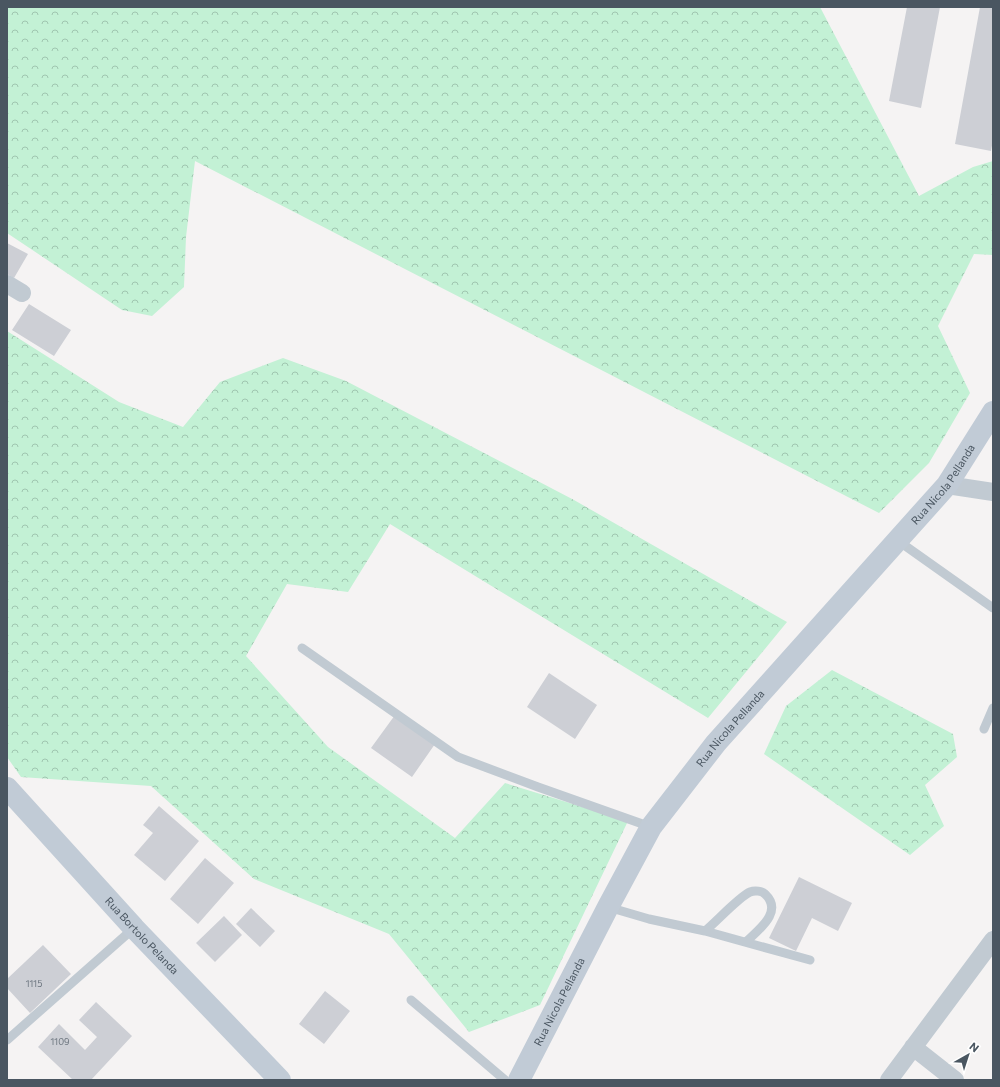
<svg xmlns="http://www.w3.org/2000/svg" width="1000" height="1087" viewBox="0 0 1000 1087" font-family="Commissioner,sans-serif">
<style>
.forest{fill:url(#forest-crowns)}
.building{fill:#cdcfd5}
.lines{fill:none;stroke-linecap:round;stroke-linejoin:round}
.lane{stroke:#c1cad2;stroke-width:9}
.street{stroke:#c1cad2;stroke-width:18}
.secondary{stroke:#c1cbd6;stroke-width:22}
.labels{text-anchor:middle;stroke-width:3;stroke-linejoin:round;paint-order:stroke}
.number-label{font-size:9px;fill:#6b747e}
.street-label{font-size:11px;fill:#4a5661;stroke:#fff}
</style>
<defs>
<pattern id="forest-crowns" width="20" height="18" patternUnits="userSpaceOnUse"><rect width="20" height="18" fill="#c3f1d5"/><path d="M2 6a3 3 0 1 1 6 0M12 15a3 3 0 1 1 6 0" fill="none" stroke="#a0c6b0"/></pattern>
</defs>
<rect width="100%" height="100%" fill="#f5f3f3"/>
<path class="forest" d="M7,7H820L919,196L973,167L993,161V255L974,254L938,326L970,393L929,463L879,513L195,161L186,237L184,287L152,316L122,310L7,233Z
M7,331L119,402L183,427L220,382L283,358L346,381L574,500L787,622L708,718L390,524L348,592L287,584L246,656L328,747L455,838L505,783L628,821L540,1005L469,1032L389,934L254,879L151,786L21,777L7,757Z
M832,670L953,734L957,757L925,785L944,826L910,855L764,754L786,706Z"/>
<path class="building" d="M907,7H940L921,108L889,101Z
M980,7H993V140L991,151L955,144Z
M7,243L28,254L14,278L7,274Z
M29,304L71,330L54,356L12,330Z
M549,673L597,705L575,739L527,707Z
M395,715L435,744L412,777L371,748Z
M159,806L199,841L165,881L134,855L153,833L143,825Z
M205,858L234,883L198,924L170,899Z
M799,877L852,903L838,931L812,918L796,951L769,938Z
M251,908L275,931L260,947L236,924Z
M224,916L242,935L215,962L196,943Z
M43,945L71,974L30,1013L7,988V979Z
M325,991L350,1011L324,1044L299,1024Z
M96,1002L132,1036L91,1080H73L38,1047L59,1024L85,1050L97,1037L79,1020Z"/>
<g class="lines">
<path class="lane" d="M897,540L993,608
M302,648L458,757L538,787L651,827
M984,729L993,708
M608,907L649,919L705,931L810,960
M705,931C716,922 740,896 750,892C755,890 762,891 765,894C784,912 758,930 746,942
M411,1000L505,1080
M7,1040L134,928"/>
<path class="street" d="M7,284L22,293
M947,485L993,492
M913,1047L955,1080
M889,1080L993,940"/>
<g class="secondary">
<path id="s1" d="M7,788L134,928L280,1080"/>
<path id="s2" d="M519,1080L608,907L651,827L716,743L947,485L993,412"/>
</g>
</g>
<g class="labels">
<g class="number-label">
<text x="34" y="987">1115</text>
<text x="60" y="1045">1109</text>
</g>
<g class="street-label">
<text dy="4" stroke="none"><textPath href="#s2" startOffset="736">Rua Nicola Pellanda</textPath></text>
<text dy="4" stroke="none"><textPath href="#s2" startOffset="412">Rua Nicola Pellanda</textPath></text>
<text dy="4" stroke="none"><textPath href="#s1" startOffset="200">Rua Bortolo Pelanda</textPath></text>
<text dy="4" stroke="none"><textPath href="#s2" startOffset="88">Rua Nicola Pellanda</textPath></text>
</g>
</g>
<rect width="1000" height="1087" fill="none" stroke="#4a5661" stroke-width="16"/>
<g transform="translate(968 1055) rotate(39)" stroke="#ffffff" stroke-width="3" paint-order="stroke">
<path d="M0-3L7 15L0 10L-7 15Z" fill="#4a5661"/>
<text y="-6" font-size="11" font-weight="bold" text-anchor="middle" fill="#4a5661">N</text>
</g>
</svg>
